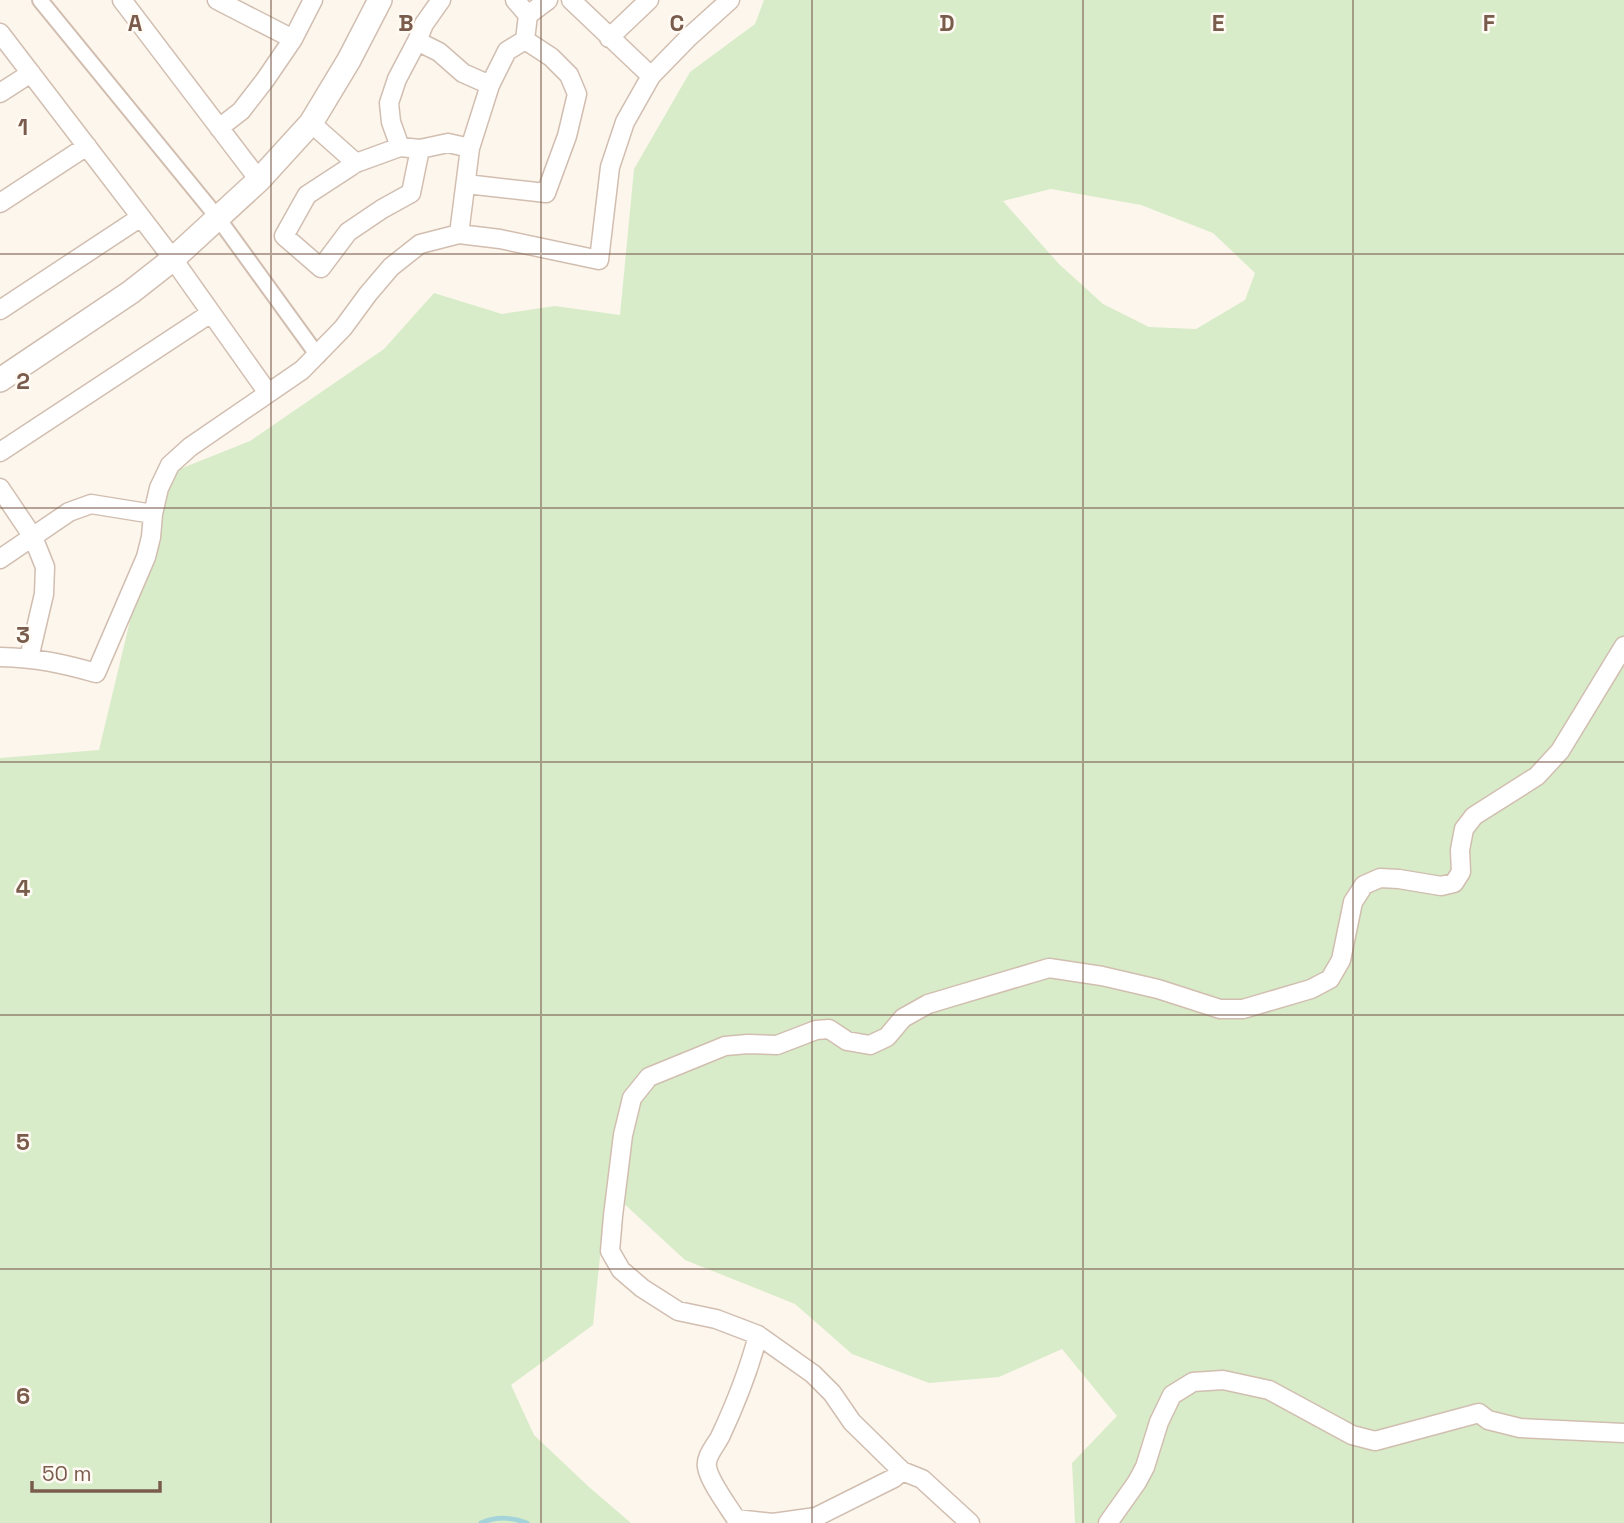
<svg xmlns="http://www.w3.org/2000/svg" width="1624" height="1523" viewBox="0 0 1624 1523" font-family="'Space Grotesk',sans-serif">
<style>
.green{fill:#d8ecc9;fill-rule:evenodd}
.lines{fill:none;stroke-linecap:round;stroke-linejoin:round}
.stream{stroke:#a5d3da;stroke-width:5}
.pedestrian-casing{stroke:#d1beb0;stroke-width:18}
.minor-casing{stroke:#d1beb0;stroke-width:21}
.tertiary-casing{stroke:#d1beb0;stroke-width:26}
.pedestrian{stroke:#fff;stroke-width:14}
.minor{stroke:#fff;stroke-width:18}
.tertiary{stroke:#fff;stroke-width:23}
.grid{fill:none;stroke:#7a5c4d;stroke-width:2;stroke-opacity:0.55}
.grid-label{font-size:23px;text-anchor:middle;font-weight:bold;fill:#7a5c4d;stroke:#fffaf3;stroke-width:5;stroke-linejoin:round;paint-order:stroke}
</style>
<rect width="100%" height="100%" fill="#fdf6ec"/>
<path class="green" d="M764,0H1624V1523H1075L1072,1463L1117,1416L1062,1349L999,1377L929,1383L852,1354L795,1304L685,1260L607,1188L593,1325L511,1385L534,1435L589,1487L631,1523H0V758L99,750L165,475L250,441L384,349L434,293L502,314L555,306L620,315L634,169L690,72L755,24ZM1051,189L1141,205L1213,233L1255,273L1245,300L1196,329L1149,327L1103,304L1059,264L1003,201Z"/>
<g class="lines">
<path class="stream" d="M481,1523C497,1516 511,1517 527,1523"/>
<defs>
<path id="pedestrian" d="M40,0L218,218L318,356"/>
<path id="minor" d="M122,0L259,180
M217,0L293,39
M515,0L528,15
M571,0L651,76
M0,33L173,259L268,393
M609,38L649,0
M417,41L439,52L463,73L490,85
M0,93L31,73
M311,123L356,163
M219,128L241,111L265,80L293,39L313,0
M400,147L391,122L389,103L397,79L417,41L424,24L441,0
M420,149L411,193L382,209L348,232L321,268L284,236L307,195L356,163L400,147L420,149L448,143L470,148
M466,184L546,193L567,136L577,94L569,75L551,57L525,40
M0,203L87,146
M459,234L470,148L490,85L507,51L525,40L528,15L548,0
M0,310L141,217
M0,452L211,313
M0,488L33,537L45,567L44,594L29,658
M0,559L69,512L91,504L153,514
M0,657C37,658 61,663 96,673L146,557L151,537L153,514L159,488L170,465L190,447L302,370L343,328L368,294L391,267L420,244L459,234L500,239L599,260L610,167L625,122L651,76L689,37L730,0
M758,1335C749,1370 735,1405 720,1437C715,1446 705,1457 707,1467C709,1481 728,1506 736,1519L773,1523L816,1517L894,1478L902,1471
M970,1523L922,1479L902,1471L852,1422L832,1393L813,1374L758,1335L716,1319L678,1311L642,1288L621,1270L610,1251L613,1216L623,1135L632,1098L649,1077L725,1046L748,1044L777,1045L816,1030L829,1029L847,1041L870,1045L887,1037L903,1018L928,1004L1049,968L1102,976L1158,989L1220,1009H1243L1311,989L1330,979L1341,960L1353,902L1364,885L1380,878L1399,879L1441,886L1454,883L1461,872L1460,850L1464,829L1474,816L1537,776L1560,751L1624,646
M1108,1523L1137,1482L1145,1467L1159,1422L1172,1395L1193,1382L1223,1380L1269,1390L1352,1435L1375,1441L1479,1413L1488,1420L1520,1428L1624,1433"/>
<path id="tertiary" d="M0,380L131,292L173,259L259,180L311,123L349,60L380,0"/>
</defs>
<use href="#pedestrian" class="pedestrian-casing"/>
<use href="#minor" class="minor-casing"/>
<use href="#tertiary" class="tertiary-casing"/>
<use href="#pedestrian" class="pedestrian"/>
<use href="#minor" class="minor"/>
<use href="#tertiary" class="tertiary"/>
</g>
<path class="grid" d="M271,0V1523M541,0V1523M812,0V1523M1083,0V1523M1353,0V1523M0,254H1624M0,508H1624M0,762H1624M0,1015H1624M0,1269H1624"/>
<g class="grid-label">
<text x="135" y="31">A</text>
<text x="406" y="31">B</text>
<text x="677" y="31">C</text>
<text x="947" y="31">D</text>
<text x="1218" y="31">E</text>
<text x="1489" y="31">F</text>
<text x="23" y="135">1</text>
<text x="23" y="389">2</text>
<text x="23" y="643">3</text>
<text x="23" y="896">4</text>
<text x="23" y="1150">5</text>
<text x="23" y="1404">6</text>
</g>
<path d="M32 1481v10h128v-10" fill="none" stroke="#7a5c4d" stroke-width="3.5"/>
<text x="42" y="1481" font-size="21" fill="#7a5c4d" stroke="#fffaf3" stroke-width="5" paint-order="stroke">50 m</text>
</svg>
